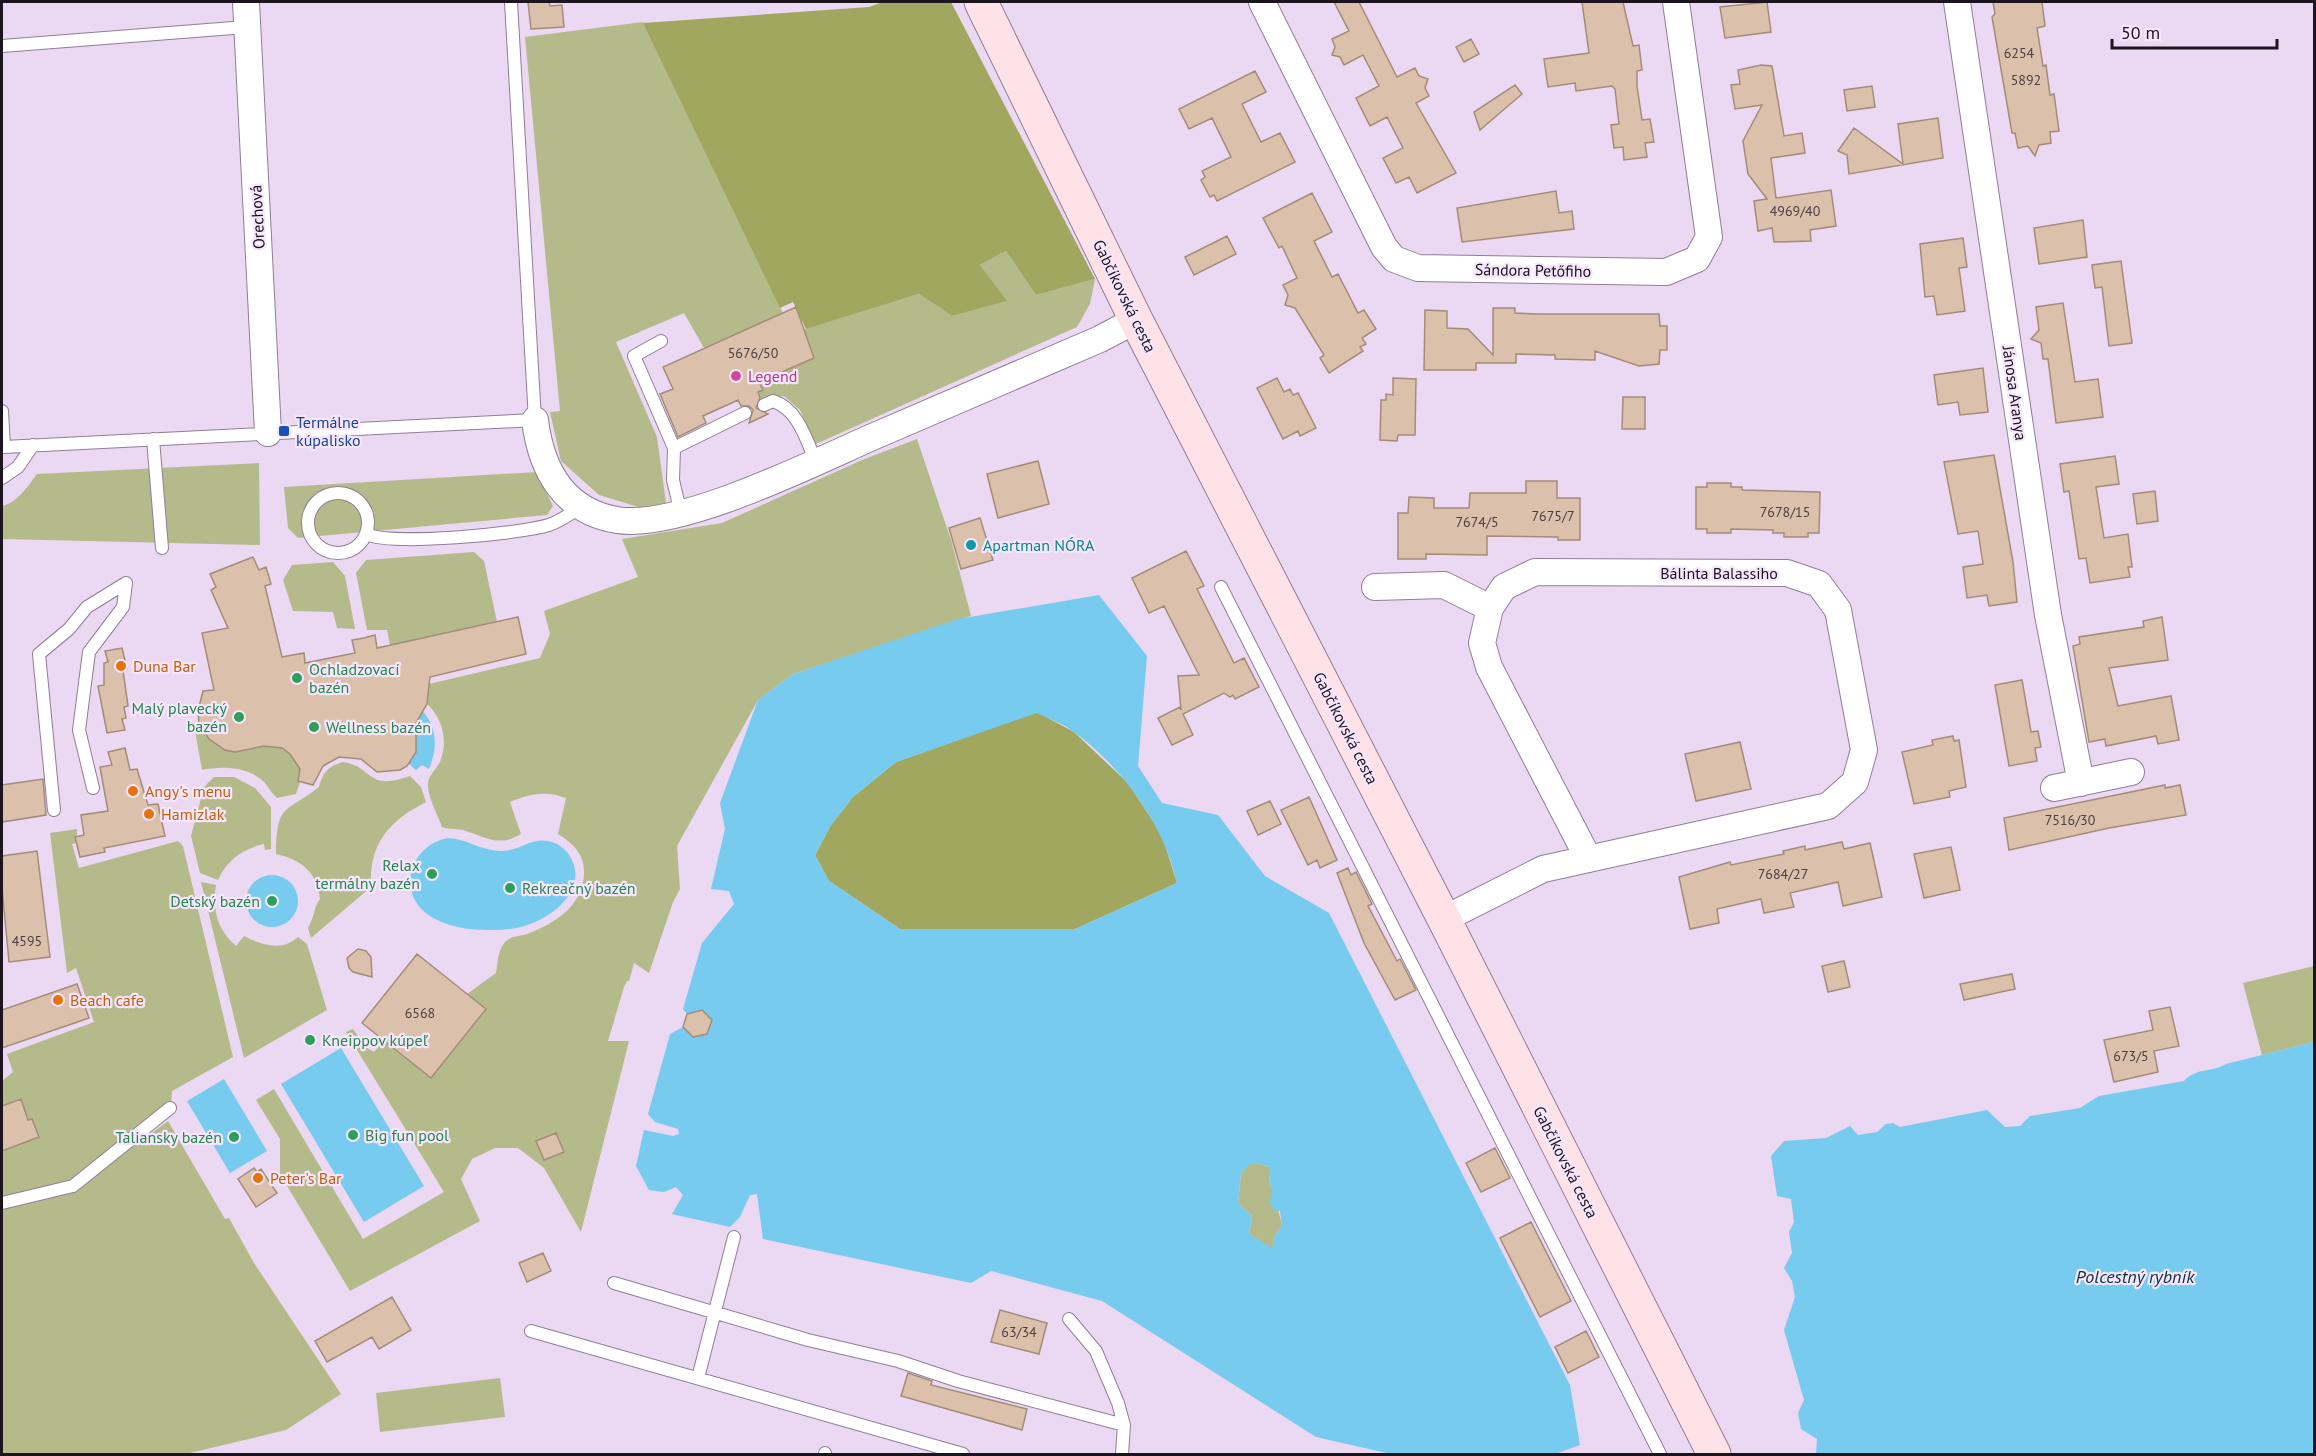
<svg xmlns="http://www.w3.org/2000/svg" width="2316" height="1456" viewBox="0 0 2316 1456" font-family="'PT Sans',sans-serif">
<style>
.green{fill:#b5ba8a}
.forest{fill:#a1a75f}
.water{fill:#76cbee;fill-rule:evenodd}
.building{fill:#dbc1ac;stroke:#a48c78;stroke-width:1.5}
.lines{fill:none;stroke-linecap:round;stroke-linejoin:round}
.lane-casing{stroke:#907e96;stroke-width:14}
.street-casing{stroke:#907e96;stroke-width:28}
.secondary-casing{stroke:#907e96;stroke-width:35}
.lane{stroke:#fff;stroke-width:12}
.street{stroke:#fff;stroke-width:26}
.secondary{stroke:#fee2e8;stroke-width:33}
.hotel-dot{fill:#d1479c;stroke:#f6e6fc;stroke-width:2}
.transit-dot{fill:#1a4fb4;stroke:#f6e6fc;stroke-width:2}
.culture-dot{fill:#0f9aa8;stroke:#f6e6fc;stroke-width:2}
.food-dot{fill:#e8710a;stroke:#f6e6fc;stroke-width:2}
.leisure-dot{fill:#2e9e5b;stroke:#f6e6fc;stroke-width:2}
.labels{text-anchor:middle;stroke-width:4.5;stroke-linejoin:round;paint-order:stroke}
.number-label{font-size:14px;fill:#4c4042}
.street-label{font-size:16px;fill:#1c151e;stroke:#f6e6fc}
.hotel-label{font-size:16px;fill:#b23c85;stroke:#f6e6fc;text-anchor:start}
.transit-label{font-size:16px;fill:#164399;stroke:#f6e6fc;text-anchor:start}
.culture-label{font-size:16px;fill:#0d838f;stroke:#f6e6fc;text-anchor:start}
.food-label{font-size:16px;fill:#c56008;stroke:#f6e6fc;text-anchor:start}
.leisure-label{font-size:16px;fill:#27864d;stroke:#f6e6fc;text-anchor:start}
.water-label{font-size:18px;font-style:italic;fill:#08313f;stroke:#f6e6fc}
</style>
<rect width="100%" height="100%" fill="#ebd8f2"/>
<path class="green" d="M643,22L783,313L704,348L684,313L616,342L657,437L666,503L642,508L599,495L561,461L550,412L560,411L525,37Z
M1006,251L1036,295L1095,279L1090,304L1077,327L816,444L800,410L784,396L761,399L758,392L762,390L759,382L814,358L802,330L919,294L952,316L1006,301L980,265Z
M917,439L952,543L971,616L793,674L758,700L677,846L680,889L673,902L649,973L634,963L629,981H627L624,987L608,1041H629L581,1232L544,1168L518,1148H495L472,1159L461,1179L480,1221L350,1291L280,1174V1139L256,1100L274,1089L363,1239L444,1192L346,1032L353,1029L367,1048L374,1052L384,1041L431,1078L486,1010L467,994L496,973C498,962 498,945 509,939C513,936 521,936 527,934C554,924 583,906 584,874C585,855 574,844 558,834L566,798C547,790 528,794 510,802L521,834C500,847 487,838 466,831C459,828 450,830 442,827C438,815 427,797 428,783C429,774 439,767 441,759C448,740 442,717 427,704L429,684L540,658L550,634L544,611L638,577L622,539L722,523L862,460Z
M259,463L260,545L2,539V506C17,503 28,486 37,474Z
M537,472L553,506L547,515L298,538L288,528L284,487Z
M474,552L484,561L497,622L390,645L387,630H367L356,573L366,560Z
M333,562L345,576L355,629L337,628L333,612L293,611L283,580L292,565Z
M199,724C234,780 261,726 290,753C294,757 297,764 300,769L298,781L300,782L296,794L277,798C271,793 268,785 262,780C245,766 221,766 202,770L194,725Z
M343,762C373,766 366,792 410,776L421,787L426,802C389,821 369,843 371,887L311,938L308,928C314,918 314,907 320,899C317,872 302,860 276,854C277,803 284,814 319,787C323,773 328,766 343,762Z
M214,777H234L255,788L271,807V849L265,850L264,844C242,849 227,860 218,880L200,873L191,836L204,787Z
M77,829V843L72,844L79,868L178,841L183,846L233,1057L172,1091L171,1106L104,1168L168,1121L225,1219L229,1218L254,1263L341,1394L286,1430L186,1454H2V1081L13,1072L7,1054L94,1022L76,968L67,973L50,833Z
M201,882L216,885C212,910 217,929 236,946L244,936C261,945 282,952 298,937L307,944L327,1010L244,1058Z
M2314,966V1042L2262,1055L2243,983Z
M1257,1163L1269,1167C1268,1188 1279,1206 1282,1226L1275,1235L1272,1249L1249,1234L1252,1216L1238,1203L1241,1174L1248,1164Z
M500,1378L505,1417L380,1432L376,1393Z"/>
<path class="forest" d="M883,2H951L1095,279L1036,295L1006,251L980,265L1007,301L952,316L919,294L806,329L793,302L780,308L643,23L869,7Z
M1037,712L1074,732L1128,783L1162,835L1177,883L1075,929H900L829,881L815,855L831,825L853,797L896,762Z"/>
<path class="water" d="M1099,595L1147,656L1138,766L1162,803L1218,815L1265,876L1329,913L1570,1385L1580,1445L1555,1454H1391L1316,1437L1102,1301L991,1271L971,1283L763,1239L757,1194L750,1195L740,1217L730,1227L672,1214L683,1195L676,1187L664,1192L649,1190L636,1166L644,1130L673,1136L679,1134L678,1129L655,1122L648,1114L670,1034L683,1027L687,1014L683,1009L702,943L734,904L729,891L711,889L725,829L720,803L758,700L793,674L958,619ZM1037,713C1049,719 1064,724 1074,732C1123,768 1164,825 1177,883L1075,929H900L829,881L815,855L831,825L853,797L896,762ZM1257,1163L1269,1167C1268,1178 1272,1186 1272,1197L1269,1200L1273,1210L1280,1211L1282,1226L1275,1235L1272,1248L1249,1234L1252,1216L1238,1203L1241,1174L1248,1165Z
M417,705C437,724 439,744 429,769L422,765L416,770L408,763L415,752L416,744H407L416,735L408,721Z
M448,838C467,839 482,851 501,851C522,851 535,833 557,844C566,849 571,856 574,865C584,899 539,926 510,929C483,931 454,931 430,916C395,893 410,845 448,838Z
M246 901a26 26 0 1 1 52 0a26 26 0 1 1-52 0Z
M2314,1042V1454H1816L1817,1439L1801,1429L1798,1413L1804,1400L1784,1330L1795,1297L1792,1281L1784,1268L1792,1253L1789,1232L1794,1222L1791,1199L1777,1196L1771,1156L1784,1141L1826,1138L1850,1126L1858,1135L1877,1132L1886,1124L1893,1123L1900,1127L1987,1110L2005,1127L2020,1126L2030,1116L2080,1108L2099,1096L2184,1081C2197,1067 2211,1073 2226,1064Z
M341,1048L424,1186L364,1222L281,1084Z
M224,1079L267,1151L230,1173L187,1101Z"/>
<path class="building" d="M528,2H549L550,6L562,5L564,27L531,29Z
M1334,2H1359L1397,77L1415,68L1419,76L1428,79L1425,88L1429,96L1416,103L1456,173L1417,193L1409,177L1396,183L1383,158L1403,148L1387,117L1370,126L1356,98L1379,86L1363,55L1344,65L1340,57L1332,55L1335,47L1332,39L1349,31Z
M1582,2H1623L1633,46L1639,45L1642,70L1637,71V86L1642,120L1650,119L1654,142L1645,143L1647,157L1624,160L1623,147L1614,148L1611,125L1619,124L1615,89L1612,86L1576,91L1575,83L1548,87L1544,59L1589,53Z
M1767,2L1771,32L1725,38L1720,7Z
M1993,2H2042L2045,26L2037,28L2043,66L2046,65L2050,95L2054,94L2059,131L2050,132L2051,143L2039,145L2035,156L2028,146L2018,148L2015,133H2012L1992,17L1995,14Z
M1471,39L1479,54L1464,62L1456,47Z
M1761,65L1772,66L1784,136L1802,133L1805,153L1771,158L1776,198L1831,190L1836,226L1810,230L1811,241L1774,242L1772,228L1758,231L1754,201L1767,199L1748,174L1743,141L1762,105L1735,109L1731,85L1740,84L1738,70Z
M1255,71L1266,92L1242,104L1261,142L1280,133L1295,162L1217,201L1214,195L1210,197L1201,180L1205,177L1202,171L1231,157L1212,118L1189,129L1179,109Z
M1515,85L1522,94L1480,130L1474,112Z
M1872,86L1875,107L1847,111L1844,90Z
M1938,118L1943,158L1849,174L1847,155L1838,151L1854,128L1903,164L1898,124Z
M1556,191L1559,213L1572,211L1574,229L1462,242L1457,208Z
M1312,193L1332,232L1314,241L1332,277L1338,274L1358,313L1364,310L1376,329L1362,338L1366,344L1360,347L1363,351L1329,373L1320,358L1324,355L1295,308L1285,305L1288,295L1283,285L1297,278L1282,246L1279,248L1263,218Z
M2083,220L2087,257L2039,264L2034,228Z
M1227,236L1236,254L1194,275L1185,257Z
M1963,238L1967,267L1959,268L1965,311L1937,315L1934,296L1925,297L1920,244Z
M2121,261L2132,343L2109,346L2102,287L2095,288L2092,265Z
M2063,303L2075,382L2098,379L2103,417L2056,423L2048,359H2043L2041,343L2031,339L2039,330L2036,307Z
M796,307L814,358L759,382L763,390L758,392L760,398L756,408L768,414L749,423L753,410L749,406H741L738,400L703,416L706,423L678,437L660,394L673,389L663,367Z
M1493,308H1515V313L1537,314H1659L1660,326H1667V350H1660L1659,364L1639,366L1595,351V360L1555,359V355L1516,354V363H1476V370H1424L1425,310L1447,311V328L1468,329L1493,355Z
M1983,368L1988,412L1960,415L1958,402L1938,405L1934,375Z
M1277,378L1284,392L1290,389L1293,395L1298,393L1316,428L1300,436L1298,431L1283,439L1257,388Z
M1393,378L1416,379L1415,435H1398L1397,441L1380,440L1381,400H1386V394L1393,395Z
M1623,397H1645V429H1622Z
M1994,455L2013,562L2017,602L1989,606L1987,595L1967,598L1963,567L1983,564L1978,531L1958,534L1944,462Z
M2115,456L2119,484L2096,487L2104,538L2128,534L2132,567H2128L2130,577L2090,583L2086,558L2079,559L2069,491L2064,492L2060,464Z
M1038,461L1049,504L998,518L987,474Z
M1526,481H1557V498H1580V540H1558V537L1487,536V555L1426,554V559H1398V513H1408L1409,497L1434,498V508H1469L1470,493H1526Z
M1707,483H1731V487H1742V490L1820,492L1819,533H1808V537H1784V533H1773V530L1731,529V533H1707V529H1696V487H1707Z
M2155,491L2158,521L2137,524L2133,494Z
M980,518L993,560L961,569L949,528Z
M1186,551L1204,586L1197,589L1234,663L1244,658L1259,687L1235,699L1233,695L1230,697L1224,693L1183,714L1193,735L1172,745L1158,718L1180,707L1181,710L1178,676L1199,675L1164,606L1149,613L1132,578Z
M253,557L259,570L266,567L271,584L265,586L282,657L304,653L305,663L355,653L352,640L364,638L375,635L377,648L518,617L526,654L430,677L427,704L413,728L416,735V752L407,766L400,770L377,772L361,759L339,757L323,766L313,785L298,781L300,769L290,754L282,748L264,746L235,752L225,750L209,739L199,724L198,711L203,691L214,690L202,633L228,628L211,590L216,587L210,574Z
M2162,617L2168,660L2109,668L2118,706L2171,696L2179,740L2158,744L2156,736L2106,746L2105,739L2089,742L2073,646L2080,644L2079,637L2144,627L2143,621Z
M122,648L127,669L123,670L128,706L124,707L126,718L122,719L125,730L107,733L98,686L104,685V663L108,662L105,651Z
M2022,680L2031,732L2038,731L2041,747L2035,748L2037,761L2009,766L1995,685Z
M1953,736L1954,741L1959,740L1966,787L1949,791L1950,797L1914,804L1902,752L1933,745L1932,740Z
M1740,742L1751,789L1696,801L1685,754Z
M125,748L130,770L137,769L148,805L158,804L165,836L104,848L105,852L80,857L75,837L84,835L81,815L108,811L100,767L112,765L108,752Z
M43,779L46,815L2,822V785Z
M2165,785V788L2180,785L2186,815L2109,828L2009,850L2004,818Z
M1309,797L1337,860L1320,868L1317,860L1308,865L1281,810Z
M1270,801L1281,824L1258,835L1247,811Z
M1842,842L1844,849L1870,843L1882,897L1843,906L1838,882L1790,893L1794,907L1764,913L1761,899L1717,909L1719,923L1690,929L1679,877L1730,862L1731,865L1784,854L1783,851L1805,846V850Z
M1951,847L1960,890L1924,898L1914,854Z
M37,851L50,957L9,962L2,888V856Z
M1348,868L1351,875L1356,872L1372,904L1368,906L1397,961L1400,959L1416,990L1395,1000L1364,943L1337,873Z
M358,949L366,951L371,957L372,977L353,972L349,968L347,958Z
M417,954L486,1009L431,1078L362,1023Z
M1844,961L1850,987L1828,992L1822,966Z
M2012,974L2015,989L1964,1000L1960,984Z
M77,984L89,1018L2,1048V1010Z
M2170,1007L2179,1046L2154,1051L2158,1072L2114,1082L2104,1040L2153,1030L2149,1011Z
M702,1010L712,1020L707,1034L693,1037L683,1027L687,1014Z
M21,1099L28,1120L32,1119L39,1137L2,1151V1106Z
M556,1133L564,1152L544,1160L536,1141Z
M1495,1148L1510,1178L1481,1192L1466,1163Z
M254,1168L257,1172L261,1169L277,1193L256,1207L238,1179Z
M1531,1222L1571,1301L1540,1317L1500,1238Z
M543,1253L551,1271L527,1282L519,1263Z
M392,1297L411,1330L379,1349L372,1337L327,1362L315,1341Z
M1000,1310L1047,1323L1039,1354L991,1342Z
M1586,1331L1599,1357L1568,1373L1555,1347Z
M908,1373L932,1381L931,1385L1027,1409L1022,1430L901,1396Z"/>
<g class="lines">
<defs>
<path id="lane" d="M2,46L246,27
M661,341L634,356L674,448
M764,405L773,401C798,409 806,439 816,462
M2,411L4,447L535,420L511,2
M153,439L162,548
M2,478L18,467L33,445
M308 523a30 30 0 1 1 60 0a30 30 0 1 1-60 0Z
M681,514L673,480L674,448L745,413
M366,534C392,546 519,534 549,525C561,521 571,513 581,507
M1221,587L1660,1454
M93,788L79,730L89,652L123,607L126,583
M54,810L39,654L69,629L87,607L126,583
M2,1203L73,1186L170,1108
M614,1283L808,1340L898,1361L958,1381L1124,1425
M1069,1319L1096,1351L1118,1403L1124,1425L1122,1454
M531,1331L963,1454
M698,1378L734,1237
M825,1453V1454"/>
<path id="street" d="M246,2L268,433
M1262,2L1384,247L1394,259L1418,268L1666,272L1697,259L1709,237L1676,2
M1957,2L2048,615L2081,783
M535,420C541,469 563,511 617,520C679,530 811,464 870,438C947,405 1024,372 1100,339L1136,320
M1375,587L1444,585L1490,608
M2054,788L2131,772
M1444,919L1543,869L1828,806L1855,782L1864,750L1838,610L1819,584L1787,573L1535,572L1504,587L1490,608L1482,643L1489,667L1588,858"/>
<path id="secondary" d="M981,2L1136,320L1444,919L1714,1454"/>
</defs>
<use href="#lane" class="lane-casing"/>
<use href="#street" class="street-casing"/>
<use href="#secondary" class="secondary-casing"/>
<use href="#lane" class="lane"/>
<use href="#street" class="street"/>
<use href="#secondary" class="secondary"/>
</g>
<circle class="hotel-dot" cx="736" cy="376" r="6"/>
<rect class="transit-dot" x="278" y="425" width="12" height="12" rx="3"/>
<circle class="culture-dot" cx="971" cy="545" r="6"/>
<g class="food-dot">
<circle cx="121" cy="666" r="6"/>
<circle cx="133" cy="791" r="6"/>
<circle cx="149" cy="814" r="6"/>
<circle cx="58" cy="1000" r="6"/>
<circle cx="258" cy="1178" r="6"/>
</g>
<g class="leisure-dot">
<circle cx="297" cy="678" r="6"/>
<circle cx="239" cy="717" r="6"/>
<circle cx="314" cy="727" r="6"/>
<circle cx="432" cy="874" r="6"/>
<circle cx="510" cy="888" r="6"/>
<circle cx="272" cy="901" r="6"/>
<circle cx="310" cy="1040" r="6"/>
<circle cx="353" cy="1135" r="6"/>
<circle cx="234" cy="1137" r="6"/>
</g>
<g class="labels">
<g class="number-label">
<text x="2019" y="58">6254</text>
<text x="2026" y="85">5892</text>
<text x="1795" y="216">4969/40</text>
<text x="753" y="358">5676/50</text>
<text x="1785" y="517">7678/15</text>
<text x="1553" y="521">7675/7</text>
<text x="1477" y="527">7674/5</text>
<text x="2070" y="825">7516/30</text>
<text x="1783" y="879">7684/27</text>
<text x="27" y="946">4595</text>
<text x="420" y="1018">6568</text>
<text x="2131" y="1061">673/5</text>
<text x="1019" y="1337">63/34</text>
</g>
<g class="street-label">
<text transform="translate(257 217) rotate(-93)" y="6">Orechová</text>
<text transform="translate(1533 270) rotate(1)" y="6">Sándora Petőfiho</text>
<text transform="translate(1125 296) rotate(64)" y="6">Gabčíkovská cesta</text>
<text transform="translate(2015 393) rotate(82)" y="6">Jánosa Aranya</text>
<text x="1719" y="579">Bálinta Balassiho</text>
<text transform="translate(1346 728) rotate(63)" y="6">Gabčíkovská cesta</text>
<text transform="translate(1566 1162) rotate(63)" y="6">Gabčíkovská cesta</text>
</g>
<g class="hotel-label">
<text x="748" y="382">Legend</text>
</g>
<g class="transit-label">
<text x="296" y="428">Termálne<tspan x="296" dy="18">kúpalisko</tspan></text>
</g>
<g class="culture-label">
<text x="983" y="551">Apartman NÓRA</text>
</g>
<g class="food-label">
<text x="133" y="672">Duna Bar</text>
<text x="145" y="797">Angy's menu</text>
<text x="161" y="820">Hamizlak</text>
<text x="70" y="1006">Beach cafe</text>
<text x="270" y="1184">Peter's Bar</text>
</g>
<g class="leisure-label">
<text x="309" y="675">Ochladzovací<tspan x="309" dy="18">bazén</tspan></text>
<text x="227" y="714" text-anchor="end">Malý plavecký<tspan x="227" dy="18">bazén</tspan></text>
<text x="326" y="733">Wellness bazén</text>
<text x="420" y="871" text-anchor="end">Relax<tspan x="420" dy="18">termálny bazén</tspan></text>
<text x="522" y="894">Rekreačný bazén</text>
<text x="260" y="907" text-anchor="end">Detský bazén</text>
<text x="322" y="1046">Kneippov kúpeľ</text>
<text x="365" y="1141">Big fun pool</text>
<text x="222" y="1143" text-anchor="end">Taliansky bazén</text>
</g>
<g class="water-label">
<text x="2135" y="1283">Polcestný rybník</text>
</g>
</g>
<rect width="2316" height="1456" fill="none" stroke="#1c151e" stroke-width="6"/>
<path d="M2112 39v9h165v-9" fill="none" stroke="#1c151e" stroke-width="3"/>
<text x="2121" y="39" font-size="18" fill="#1c151e" stroke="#f6e6fc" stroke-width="4.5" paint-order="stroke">50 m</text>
</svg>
